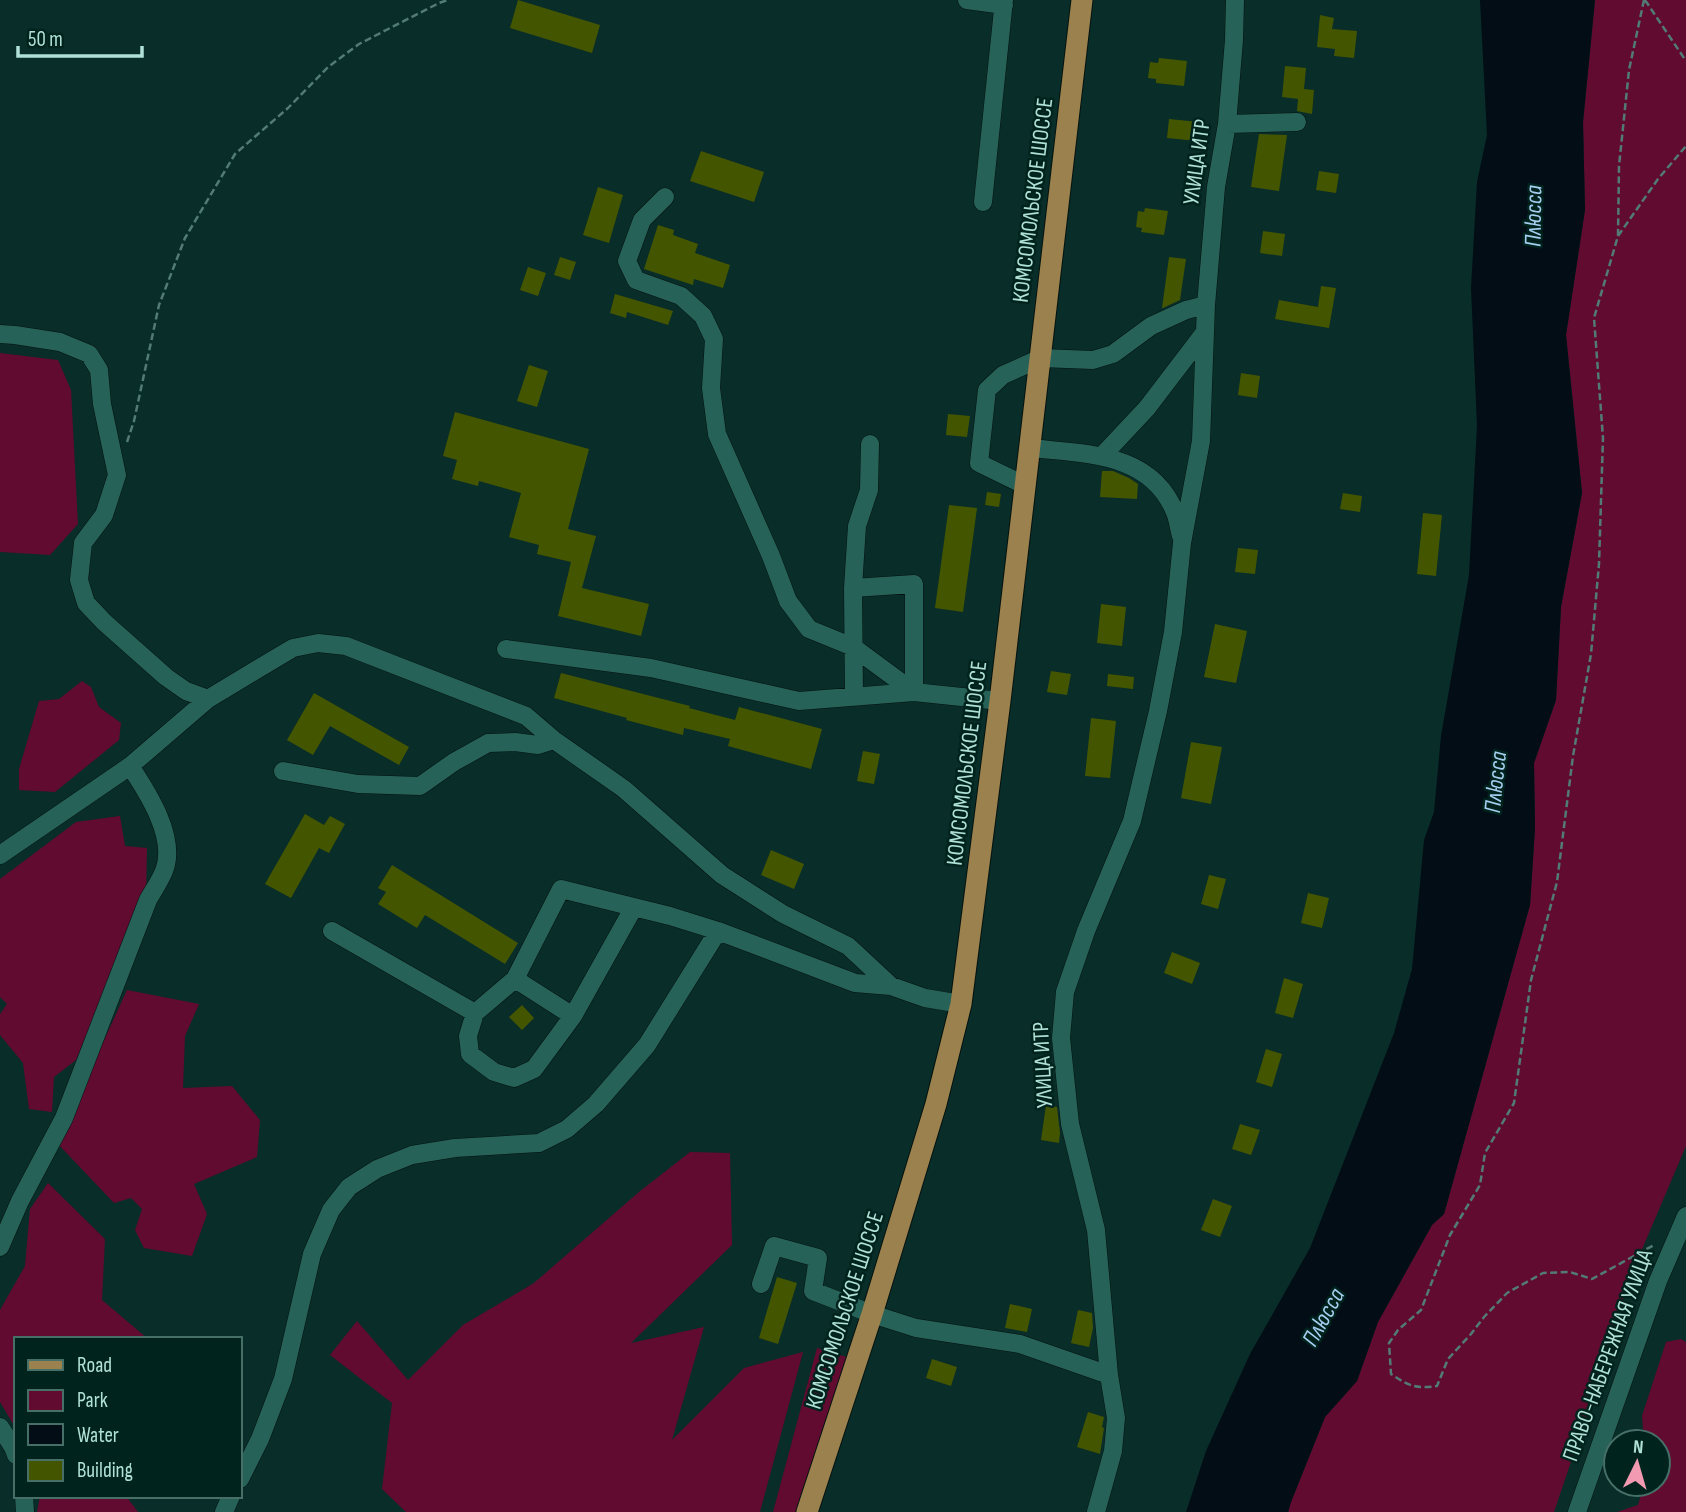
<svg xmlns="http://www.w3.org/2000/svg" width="1686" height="1512" viewBox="0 0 1686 1512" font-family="'Sofia Sans Condensed',sans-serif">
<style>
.green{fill:#620b30}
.water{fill:#030d15}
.building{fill:#450}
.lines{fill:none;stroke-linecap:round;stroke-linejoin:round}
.minor-casing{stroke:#051310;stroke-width:19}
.major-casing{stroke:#051310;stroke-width:23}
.path{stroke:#517b74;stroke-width:2.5;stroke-dasharray:7 3.5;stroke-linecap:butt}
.minor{stroke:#276259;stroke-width:18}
.major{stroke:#9a814e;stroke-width:21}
.labels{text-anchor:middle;stroke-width:5;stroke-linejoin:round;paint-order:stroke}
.street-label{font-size:23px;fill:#b0e1d7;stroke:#00231e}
.water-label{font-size:24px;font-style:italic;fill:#a5ceef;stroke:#00231e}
</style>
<rect width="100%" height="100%" fill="#092d28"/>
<path class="green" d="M1595,0H1686V1146L1629,1280L1597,1385L1554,1512H1288L1291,1502L1325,1417L1357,1381L1378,1322L1432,1225L1444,1214L1530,905L1535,828L1534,763L1556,700L1561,607L1582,493L1566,335L1585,210L1583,122Z
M0,353L58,360L71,390L78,524L50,555L0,552Z
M82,681L91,687L99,707L121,723L119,740L55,792L19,790V769L39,701L59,699Z
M120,816L125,846L147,848L146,894L76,1060L54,1077L52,1112L29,1109L23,1063L0,1035V1014L7,1004L0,997V879L76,822Z
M127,990L199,1004L185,1036L183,1088L232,1086L260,1120L257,1157L194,1184L207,1214L192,1256L144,1248L135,1230L142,1209L131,1198L114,1203L57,1143Z
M690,1152L730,1153L732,1245L631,1343L704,1327L672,1440L744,1368L803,1352L760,1512H406L382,1489L392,1403L330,1355L357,1321L408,1380L463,1325L534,1283L639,1192Z
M48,1183L105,1239L102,1300L148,1339H16V1429L0,1402V1310L25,1266L30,1209Z
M1681,1339L1686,1342V1512H1617L1638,1505L1644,1484H1658V1442H1644L1642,1416L1666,1342Z
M817,1348L850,1358L799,1512H773Z
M40,1496H126L138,1512H37Z"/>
<path class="water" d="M1480,0H1595L1583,122L1585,210L1566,335L1582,493L1561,607L1556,700L1534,763L1535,828L1530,905L1444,1214L1432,1225L1378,1322L1357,1381L1325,1417L1291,1502L1288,1512H1186L1206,1451L1250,1354L1310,1248L1394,1033L1412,969L1424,840L1434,812L1441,736L1469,575L1477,426L1471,288L1477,182L1487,135Z"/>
<path class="building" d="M518,0L600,25L592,53L510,28Z
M1320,15L1334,18L1332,29L1357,31L1354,58L1334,56L1335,49L1317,47Z
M1159,58L1187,61L1184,86L1156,83V79L1148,78L1150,62L1158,63Z
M1285,66L1306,68L1304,89L1314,90L1312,114L1297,111L1298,99L1282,97Z
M1169,119L1199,122L1197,141L1167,138Z
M1259,134L1287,135L1279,191L1251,187Z
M701,151L764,172L754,202L690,181Z
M1319,171L1339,174L1336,193L1316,190Z
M598,187L623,195L609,243L583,235Z
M1145,208L1168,211L1164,235L1141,232L1142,228L1136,227L1138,211L1144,212Z
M658,225L674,230L673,235L698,244L695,253L730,265L723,288L694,279L693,285L644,269Z
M1263,231L1285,234L1282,256L1260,253Z
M560,257L576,262L570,280L554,275Z
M1169,257L1186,259L1180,300L1163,308H1162Z
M528,267L546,273L538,296L520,290Z
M1321,286L1336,288L1329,328L1275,319L1279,300L1318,307Z
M615,294L673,311L668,325L627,312L626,318L610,313Z
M529,365L548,371L537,407L517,401Z
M1241,373L1260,376L1257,398L1238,395Z
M455,412L589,449L568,529L596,536L582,588L649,604L641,636L558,616L571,562L537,554L539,545L509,537L521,493L479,481L478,486L452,479L457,460L443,456Z
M948,414L970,416L967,437L946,435Z
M1102,471H1113L1129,478L1138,484L1137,499L1100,497Z
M987,492L1001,494L999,507L985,505Z
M1343,493L1362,496L1360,512L1340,509Z
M949,505L977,508L963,612L935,608Z
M1423,513L1442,515L1436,576L1417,574Z
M1238,548L1258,550L1255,574L1235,572Z
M1101,604L1126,607L1122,646L1097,643Z
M1215,624L1247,631L1236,683L1204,677Z
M1051,671L1071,674L1067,695L1047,692Z
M561,673L690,706L689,708L735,720L739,707L822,729L811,769L728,746L730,739L684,728L683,735L626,720L627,718L554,698Z
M1108,674L1134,677L1133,689L1107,686Z
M314,693L409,747L399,765L330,726L313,755L287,740Z
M1091,718L1116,721L1110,778L1085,776Z
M1191,742L1222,747L1211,804L1181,798Z
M863,751L880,754L874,784L857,781Z
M305,814L324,825L330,816L345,824L329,853L319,848L291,898L265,884Z
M771,850L804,864L794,889L761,875Z
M392,865L518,943L505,964L425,915L417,928L378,904L386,892L378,888Z
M1209,875L1226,879L1218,909L1201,904Z
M1308,893L1329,898L1322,928L1301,923Z
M1172,952L1200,963L1192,984L1164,973Z
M1284,978L1303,984L1293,1018L1275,1013Z
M522,1005L534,1018L522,1030L509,1017Z
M1266,1049L1282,1054L1272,1087L1256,1082Z
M1046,1105L1057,1107L1060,1133L1059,1143L1041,1140Z
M1240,1124L1260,1130L1251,1155L1232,1149Z
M1213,1199L1232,1206L1220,1237L1201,1230Z
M777,1277L797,1283L778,1344L759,1338Z
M1010,1304L1032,1309L1027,1332L1005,1328Z
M1078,1310L1092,1313L1093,1328L1089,1347L1071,1343Z
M932,1359L957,1367L951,1386L926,1378Z
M1088,1412L1104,1417L1102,1427L1104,1428L1100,1454L1077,1447Z"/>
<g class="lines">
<defs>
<path id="minor" d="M967,0L1004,5
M1227,124L1297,122
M665,197L642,220L627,261L636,280L681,296L703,316L714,339L711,388L717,434L771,556L788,601L809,629L853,647L914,692
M983,202L1004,0
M0,334L15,335L60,342L89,354L99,370L102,404L117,475L104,515L83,543L79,580L86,603L104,622L166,677L186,691L208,699
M1030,448C1086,454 1153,452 1176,515C1178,521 1179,529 1181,536
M1102,456L1147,408L1205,332
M1026,486L979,463L987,390L1003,375L1041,358L1093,360L1113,354L1151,326L1186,310L1206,305
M853,588L914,584V692
M506,649L651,668L799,701L914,692L1000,701
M854,696L853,588L857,526L869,490L870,444
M283,771L358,784L420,786L454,762L488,743L515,742L538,745L554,740
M0,855L130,766L208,699L256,670L293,648L318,643L346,646L526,716L554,740L624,789L722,875L783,914L848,946L891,986L925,998L961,1004
M332,931L475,1013L515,979L561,889L670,916L718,931L855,983L891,986
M515,979L573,1016
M475,1013L468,1036L470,1054L494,1072L514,1078L534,1069L573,1016L634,907
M0,1247L20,1201L64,1118L148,900C153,891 160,881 164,871C177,838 148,793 130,766
M761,1284L774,1246L818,1258L813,1291L872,1314L916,1328L1020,1344L1109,1375
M0,1427L13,1447L16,1455
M240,1479L260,1439L283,1379L312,1254L331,1210L349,1187L377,1169L412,1155L455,1148L539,1143L567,1129L596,1104L647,1045L718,931
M24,1496L25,1512
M224,1512L231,1496
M1096,1512L1113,1451L1116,1418L1109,1375L1096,1230L1070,1124L1061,1038L1065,992L1086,931L1132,821L1158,711L1173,632L1182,543L1201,441L1206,305L1216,187L1227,124L1234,40L1235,0
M1577,1512L1658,1281L1686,1216"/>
<path id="major" d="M807,1512L872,1314L936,1104L961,1004L1000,701L1082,0"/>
</defs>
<use href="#minor" class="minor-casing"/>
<use href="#major" class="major-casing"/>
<path class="path" d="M1644,0L1629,70L1619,166L1618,236L1594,318L1603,438L1599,564L1591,654L1573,756L1557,882L1531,980L1514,1103L1485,1153L1480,1185L1450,1235L1421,1310L1398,1330L1389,1343L1391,1374C1409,1386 1415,1389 1437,1386L1448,1359L1471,1334L1484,1317L1507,1293L1543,1273L1570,1272L1592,1279L1654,1245
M1645,0L1686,61
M1618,236L1658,179L1686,146
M127,442L134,421L159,305L185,238L235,154L288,108L328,67L359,44L439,3L448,0"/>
<use href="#minor" class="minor"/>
<use href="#major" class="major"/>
</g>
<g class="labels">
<g class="street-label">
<text transform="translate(1196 162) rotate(-82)" y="8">УЛИЦА ИТР</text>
<text transform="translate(1032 200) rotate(-83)" y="8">КОМСОМОЛЬСКОЕ ШОССЕ</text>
<text transform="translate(966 763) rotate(-83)" y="8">КОМСОМОЛЬСКОЕ ШОССЕ</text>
<text transform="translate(1042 1065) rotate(-93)" y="8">УЛИЦА ИТР</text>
<text transform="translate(844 1310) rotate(-72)" y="8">КОМСОМОЛЬСКОЕ ШОССЕ</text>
<text transform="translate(1607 1355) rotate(-70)" y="8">ПРАВО-НАБЕРЕЖНАЯ УЛИЦА</text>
</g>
<g class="water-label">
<text transform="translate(1533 216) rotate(-89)" y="8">Плюсса</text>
<text transform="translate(1495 782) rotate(-84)" y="8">Плюсса</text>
<text transform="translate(1323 1317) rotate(-61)" y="8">Плюсса</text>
</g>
</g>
<rect x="14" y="1337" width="228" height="161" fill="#00231e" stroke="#466f68" stroke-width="2"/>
<rect x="28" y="1360" width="35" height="10" fill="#9a814e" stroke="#466f68" stroke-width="2"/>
<text x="77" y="1372" font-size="21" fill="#b0e1d7">Road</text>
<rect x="28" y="1390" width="35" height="21" fill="#620b30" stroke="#466f68" stroke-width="2"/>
<text x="77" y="1407" font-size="21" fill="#b0e1d7">Park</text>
<rect x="28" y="1424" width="35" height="21" fill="#030d15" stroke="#466f68" stroke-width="2"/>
<text x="77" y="1442" font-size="21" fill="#b0e1d7">Water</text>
<rect x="28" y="1460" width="35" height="21" fill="#445500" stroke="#466f68" stroke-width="2"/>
<text x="77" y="1477" font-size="21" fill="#b0e1d7">Building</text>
<g transform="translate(1637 1463) rotate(5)"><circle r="33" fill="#00231e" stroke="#466f68" stroke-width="2"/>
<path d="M0-5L12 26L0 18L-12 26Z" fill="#f19ab2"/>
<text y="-10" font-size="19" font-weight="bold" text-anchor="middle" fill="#b0e1d7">N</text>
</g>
<path d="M18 46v10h124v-10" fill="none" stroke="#b0e1d7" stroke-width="3.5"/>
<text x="28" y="46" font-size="21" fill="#b0e1d7" stroke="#00231e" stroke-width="5" paint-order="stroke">50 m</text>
</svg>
